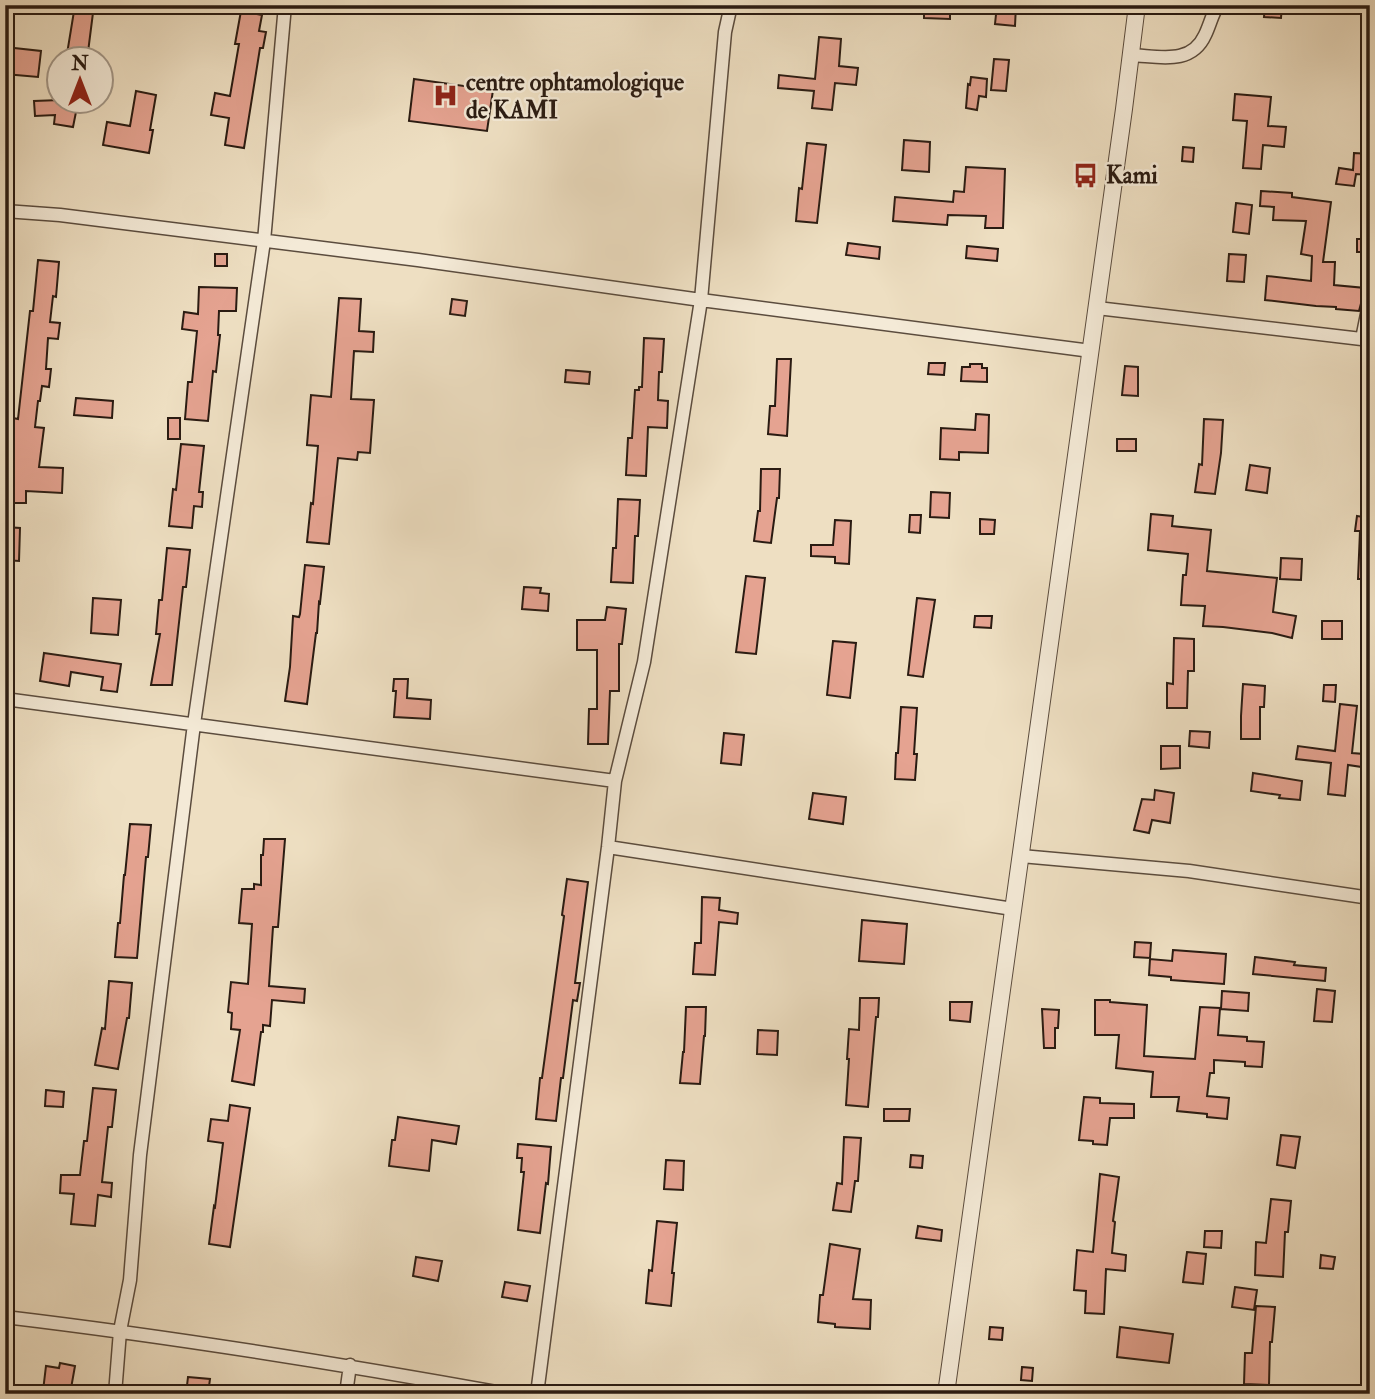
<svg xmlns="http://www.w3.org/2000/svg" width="1375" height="1399" viewBox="0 0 1375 1399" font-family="'IM FELL Double Pica',serif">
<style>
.building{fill:#e5a391;stroke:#2a1b12;stroke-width:2}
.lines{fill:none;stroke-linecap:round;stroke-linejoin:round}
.minor-casing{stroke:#5b4c3e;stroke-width:15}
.tertiary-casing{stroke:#5b4c3e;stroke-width:18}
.minor{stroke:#f4ead7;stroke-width:12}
.tertiary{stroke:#f4ead7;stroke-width:16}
.labels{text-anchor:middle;stroke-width:5;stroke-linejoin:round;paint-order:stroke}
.poi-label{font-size:24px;font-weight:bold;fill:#2a1b12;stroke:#f4ead7;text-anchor:start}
</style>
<rect width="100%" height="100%" fill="#eedfc2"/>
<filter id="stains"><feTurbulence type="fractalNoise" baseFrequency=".00286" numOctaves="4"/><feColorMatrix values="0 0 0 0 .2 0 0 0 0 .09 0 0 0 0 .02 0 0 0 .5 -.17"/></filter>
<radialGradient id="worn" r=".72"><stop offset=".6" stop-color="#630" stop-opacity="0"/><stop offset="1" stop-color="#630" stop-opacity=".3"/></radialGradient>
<path class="building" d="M75,5H94L87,60H66Z
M924,5H950V19L924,18Z
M997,5H1016L1015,26L995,24Z
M1265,5H1282L1281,18L1264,17Z
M241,11L262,15L259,31L266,32L263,48H260L244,148L225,145L229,118L211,115L215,93L230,96L239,44H235Z
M819,37L841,39L839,66L858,68L856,85L835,83L832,110L812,108L814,91L778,88L779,75L815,79Z
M5,47L41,51L38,77L5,74Z
M994,59L1009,60L1006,91L991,90Z
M971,77L987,79L986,97L979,96L977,110L966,108L968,84L970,85Z
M414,79L493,90L487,131L409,121Z
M136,91L156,95L150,130H153L149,153L103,145L107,122L130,126Z
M1235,94L1271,97L1268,126L1286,127L1284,147L1263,145L1261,169L1243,168L1247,121L1233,120Z
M60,100V102H78L73,127L54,124L55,115L35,116L34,101Z
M904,140L930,142L929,172L902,170Z
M807,143L826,145L817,223L796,221L799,188L802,189Z
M1183,147L1194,148L1193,162L1182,161Z
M1354,153L1370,154V175L1356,174L1354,186L1336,184L1339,168L1353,170Z
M966,167L1005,169L1003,228H985L986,216L948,215L947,225L893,221L895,197L953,202L954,191L964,192Z
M1261,191L1292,193V197L1331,202L1323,262H1335L1334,285L1365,288L1359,311L1336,309V307L1316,306L1265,300L1267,276L1311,281L1312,256L1301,254L1306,221L1273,220L1274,207L1260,206Z
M1236,203L1252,205L1249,234L1233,232Z
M1357,239H1369L1368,252H1357Z
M848,243L880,247L879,259L846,255Z
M967,246L998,249L997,261L966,258Z
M215,254H227V266H215Z
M1229,254L1246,255L1244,282L1227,281Z
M38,260L59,262L56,297L53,296L50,322L60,323L58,339L48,338L46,369H51L49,387L42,386L40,401H38L35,427L44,428L39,467L63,468L62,493L26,491V503H5V470H7L13,418L18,419L30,311H33Z
M199,287L237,288L236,311H219L218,335H220L216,372L213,371L208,421L185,419L188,382H192L197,331L182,329L184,312L198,314Z
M339,298L361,299L359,331L374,332L373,352L354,351L351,399L374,400L370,453L358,452L357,460L338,458L329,544L307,542L311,503L313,504L318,446L307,445L311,395L331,397Z
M452,299L467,301L465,316L450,314Z
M644,338L664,339L662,372H659L658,400L668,401L667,428L648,427L646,476L626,475L628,438H632L635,390H639V387H642Z
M777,359H791L787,436L768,434L770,406H775Z
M929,363H945L944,375L928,374Z
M970,364H982V368H987V382L961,381L962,367H970Z
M1125,366L1138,367V396L1122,395Z
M566,370L590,372L589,384L565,382Z
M76,398L113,401L112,418L74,415Z
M976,414L989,415L988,453L959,452V460L940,459L941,428L975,430Z
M168,418H180V439H168Z
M1204,419L1223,420L1221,453L1215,494L1195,492L1199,464L1202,465Z
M1117,439H1136V451H1117Z
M181,444L204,446L199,492H203L202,507L194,506L192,528L169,526L173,489L176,490Z
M1250,465L1270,468L1267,493L1246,490Z
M761,469H780L779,498H777L771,543L754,541L758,511H760Z
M931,492L950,493L949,518L930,517Z
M618,499L640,500L638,536H635L633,583L611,582L613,548H616Z
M1151,514L1173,516L1172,526L1211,530L1207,571L1277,578L1273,612L1296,616L1292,638L1272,633L1223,627L1203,626L1205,606L1181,605L1183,575H1186L1188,554L1148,550Z
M910,515H921L920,533L909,532Z
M1357,516L1370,518V579H1358L1360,531H1355Z
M980,519L995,520L994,534H980Z
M835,520L851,521L849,564L835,563V557L811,556V545H833Z
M5,527L20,528L19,561L5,560Z
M167,548L190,550L186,587H183L172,685H151L160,634H156L159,600H162Z
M1281,558L1302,559L1301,580L1280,579Z
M305,565L324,567L320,603L319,602L317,633H316L307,704L285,701L290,667L293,616L299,617L300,614Z
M746,576L765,578L756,654L736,652Z
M524,587L541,588L540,593L549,594L548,611L522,609Z
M93,598L121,600L118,635L91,633Z
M917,598L935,600L923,677L908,675Z
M607,607L626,609L622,644H619V691H610L608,744H588L589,709H597V650H577V620H605Z
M975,616H992L991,628L974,627Z
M1322,621H1342V639H1322Z
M1174,638L1194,639V671H1188L1187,708H1167V683L1173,684Z
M833,641L856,643L850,698L827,695Z
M44,653L121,664L117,692L101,690L103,677L71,672L69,686L40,681Z
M394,679H408L407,698L431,700L430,719L394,717L396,691H393Z
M1243,684L1265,686L1264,707H1260V739H1241V716Z
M1324,685H1336L1335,702L1323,701Z
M1340,704L1357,706L1352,753L1364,754L1362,767L1348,765L1345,796L1328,794L1331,763L1296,759L1298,746L1335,751Z
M901,707L917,708L914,754H917L915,780L895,779L896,753H898Z
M1190,731L1210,732L1209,748L1189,746Z
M724,733L744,735L741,765L721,763Z
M1161,746H1180V768L1161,769Z
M1253,773L1302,781L1300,800L1279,798L1280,795L1251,791Z
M1155,790L1174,793L1170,823L1152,820L1149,833L1134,830L1142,799L1154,800Z
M813,793L846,797L843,824L809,819Z
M130,824L151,825L148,857H146L137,958L115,957L118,923H120L124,875H125Z
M264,839H285L278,927H273L269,986L305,989L304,1003L272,1000L270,1026L263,1025V1032H261L254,1085L232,1081L240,1030L231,1029L232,1013L228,1012L231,982L248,984L252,924L239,923L242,889H254V884L261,885V855H263Z
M567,879L588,882L575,983H580L577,1001L573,1000L563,1078H561L556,1121L536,1119L540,1078H542L564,916L562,915Z
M702,897L720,898L719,910L738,913L737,924L719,922L715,975L693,974L695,943H701Z
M862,920L907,924L904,964L859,961Z
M1135,942L1151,943L1150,958L1134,957Z
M1173,950L1226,954L1224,984L1171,980V977L1149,975L1150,959L1172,961Z
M1255,957L1295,962L1294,965L1326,968L1325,981L1253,974Z
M109,981L132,983L129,1018H127L118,1069L95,1065L102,1028L105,1029Z
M1317,989L1335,991L1332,1022L1314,1021Z
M1222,991L1249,993L1248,1011L1221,1009Z
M860,998H879L878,1017H876L868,1107L846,1105L849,1059H847L849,1029L859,1030Z
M1095,1000H1110V1002L1147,1005L1144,1056L1195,1059L1200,1007L1220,1008L1218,1035L1247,1037V1041L1264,1042L1262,1067L1245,1066V1062L1214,1060V1073H1210L1207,1096L1229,1098L1227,1119L1207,1117V1114L1177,1111L1179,1097H1151L1153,1072L1116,1068L1119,1035H1095Z
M950,1002H972L970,1022L950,1020Z
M686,1007H706L705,1036H704L700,1084L680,1083L683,1052H684Z
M1042,1009L1059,1010L1058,1028H1055V1048H1044Z
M758,1030L778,1031L777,1055L757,1054Z
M93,1088L116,1090L112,1127H108L102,1182L112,1183L111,1197L98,1195L95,1226L71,1224L74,1194L60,1193L61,1175H80L84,1141H87Z
M46,1090L64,1092L63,1107L45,1106Z
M1084,1097L1100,1098V1103L1134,1104V1118H1110L1107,1145L1093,1144V1141L1079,1140Z
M230,1105L250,1108L230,1247L209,1244L214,1206L215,1207L223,1143L208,1141L211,1119L228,1121Z
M884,1109H910L909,1121H884Z
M398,1117L459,1126L456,1144L432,1140L429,1171L389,1166L392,1140H395Z
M1281,1135L1300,1137L1295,1168L1277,1165Z
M844,1137L861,1138L858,1181H855L851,1212L833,1210L837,1183L842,1184Z
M518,1144L551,1147L548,1184L546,1183L540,1233L518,1230L524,1172H521L522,1158H517Z
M911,1155L923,1156L922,1168L910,1167Z
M666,1160L684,1161L683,1190L664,1189Z
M1100,1174L1119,1177L1113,1221L1115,1222L1112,1253L1126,1255L1125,1271L1106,1269L1104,1314L1085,1313L1086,1291L1074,1290L1077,1250L1093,1252Z
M1271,1199L1291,1201L1288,1232H1285L1283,1277L1255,1275L1256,1242L1266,1243Z
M657,1221L677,1223L672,1273H674L671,1306L646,1303L649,1270L652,1271Z
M918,1226L942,1230L941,1241L916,1238Z
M1205,1231H1222L1221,1248L1204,1247Z
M830,1244L860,1249L853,1299L871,1300L870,1329L835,1327V1324L818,1322L820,1295H823Z
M1187,1252L1206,1254L1203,1284L1183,1282Z
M1321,1255L1335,1257L1333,1269L1320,1268Z
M416,1257L442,1261L438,1281L413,1276Z
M505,1282L530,1286L527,1301L502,1297Z
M1235,1287L1257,1290L1254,1310L1232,1307Z
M1256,1306L1275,1307L1272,1342H1270L1269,1385L1244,1384L1245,1353H1252Z
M990,1327L1003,1328L1002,1340L989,1339Z
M1120,1327L1173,1334L1169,1363L1117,1357Z
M60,1363L75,1366L70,1394H57L43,1391L46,1366L59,1368Z
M1022,1367L1033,1368L1032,1381L1021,1380Z
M188,1377L210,1379L208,1394H186Z"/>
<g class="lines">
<defs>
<path id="minor" d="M1131,55C1158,56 1191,66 1205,35C1210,25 1212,14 1218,5
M5,211L60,215L418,260L701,300L1091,351
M1097,308L1370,340
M1362,339L1370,299
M5,699L615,781
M608,847L1013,909
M1021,856L1189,871L1370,898
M5,1317C173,1337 341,1364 507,1394
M115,1394L120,1331L130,1280L140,1155L194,724L264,241L285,5
M346,1394L350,1365
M537,1394L608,847L615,781L644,662L701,300L725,32L731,5
M1368,1394L1370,1382"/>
<path id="tertiary" d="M946,1394L1124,109L1137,5"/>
</defs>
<use href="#minor" class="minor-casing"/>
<use href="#tertiary" class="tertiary-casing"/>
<use href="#minor" class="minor"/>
<use href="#tertiary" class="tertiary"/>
</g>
<defs>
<symbol id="hospital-bare" viewBox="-9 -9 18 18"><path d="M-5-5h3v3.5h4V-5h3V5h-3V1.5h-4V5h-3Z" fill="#8f2418" stroke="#f4ead7" stroke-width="2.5" paint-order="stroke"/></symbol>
<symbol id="bus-bare" viewBox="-9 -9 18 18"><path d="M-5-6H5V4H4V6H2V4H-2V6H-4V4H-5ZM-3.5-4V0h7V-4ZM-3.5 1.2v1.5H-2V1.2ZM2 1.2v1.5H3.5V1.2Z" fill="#8f2418" stroke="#f4ead7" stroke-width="2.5" paint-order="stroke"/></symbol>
</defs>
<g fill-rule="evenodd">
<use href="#hospital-bare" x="428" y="78" width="35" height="35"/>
<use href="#bus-bare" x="1068" y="158" width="35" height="35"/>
</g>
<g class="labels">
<g class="poi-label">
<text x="466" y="90">centre ophtamologique<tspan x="466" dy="28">de KAMI</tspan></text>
<text x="1106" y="183">Kami</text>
</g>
</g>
<rect width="1375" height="1399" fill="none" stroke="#eedfc2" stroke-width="28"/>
<rect x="7" y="7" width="1361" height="1385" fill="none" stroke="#2a1b12" stroke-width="3.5"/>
<rect x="14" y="14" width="1347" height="1371" fill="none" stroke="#2a1b12" stroke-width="2"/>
<g transform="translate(80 80)"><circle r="33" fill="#f4ead7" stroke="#a39788" stroke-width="2"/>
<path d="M0-5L12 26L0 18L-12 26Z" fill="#8f2418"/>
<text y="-10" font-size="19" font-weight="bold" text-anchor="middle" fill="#2a1b12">N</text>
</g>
<rect width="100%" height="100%" filter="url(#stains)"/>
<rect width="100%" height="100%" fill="url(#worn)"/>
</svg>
